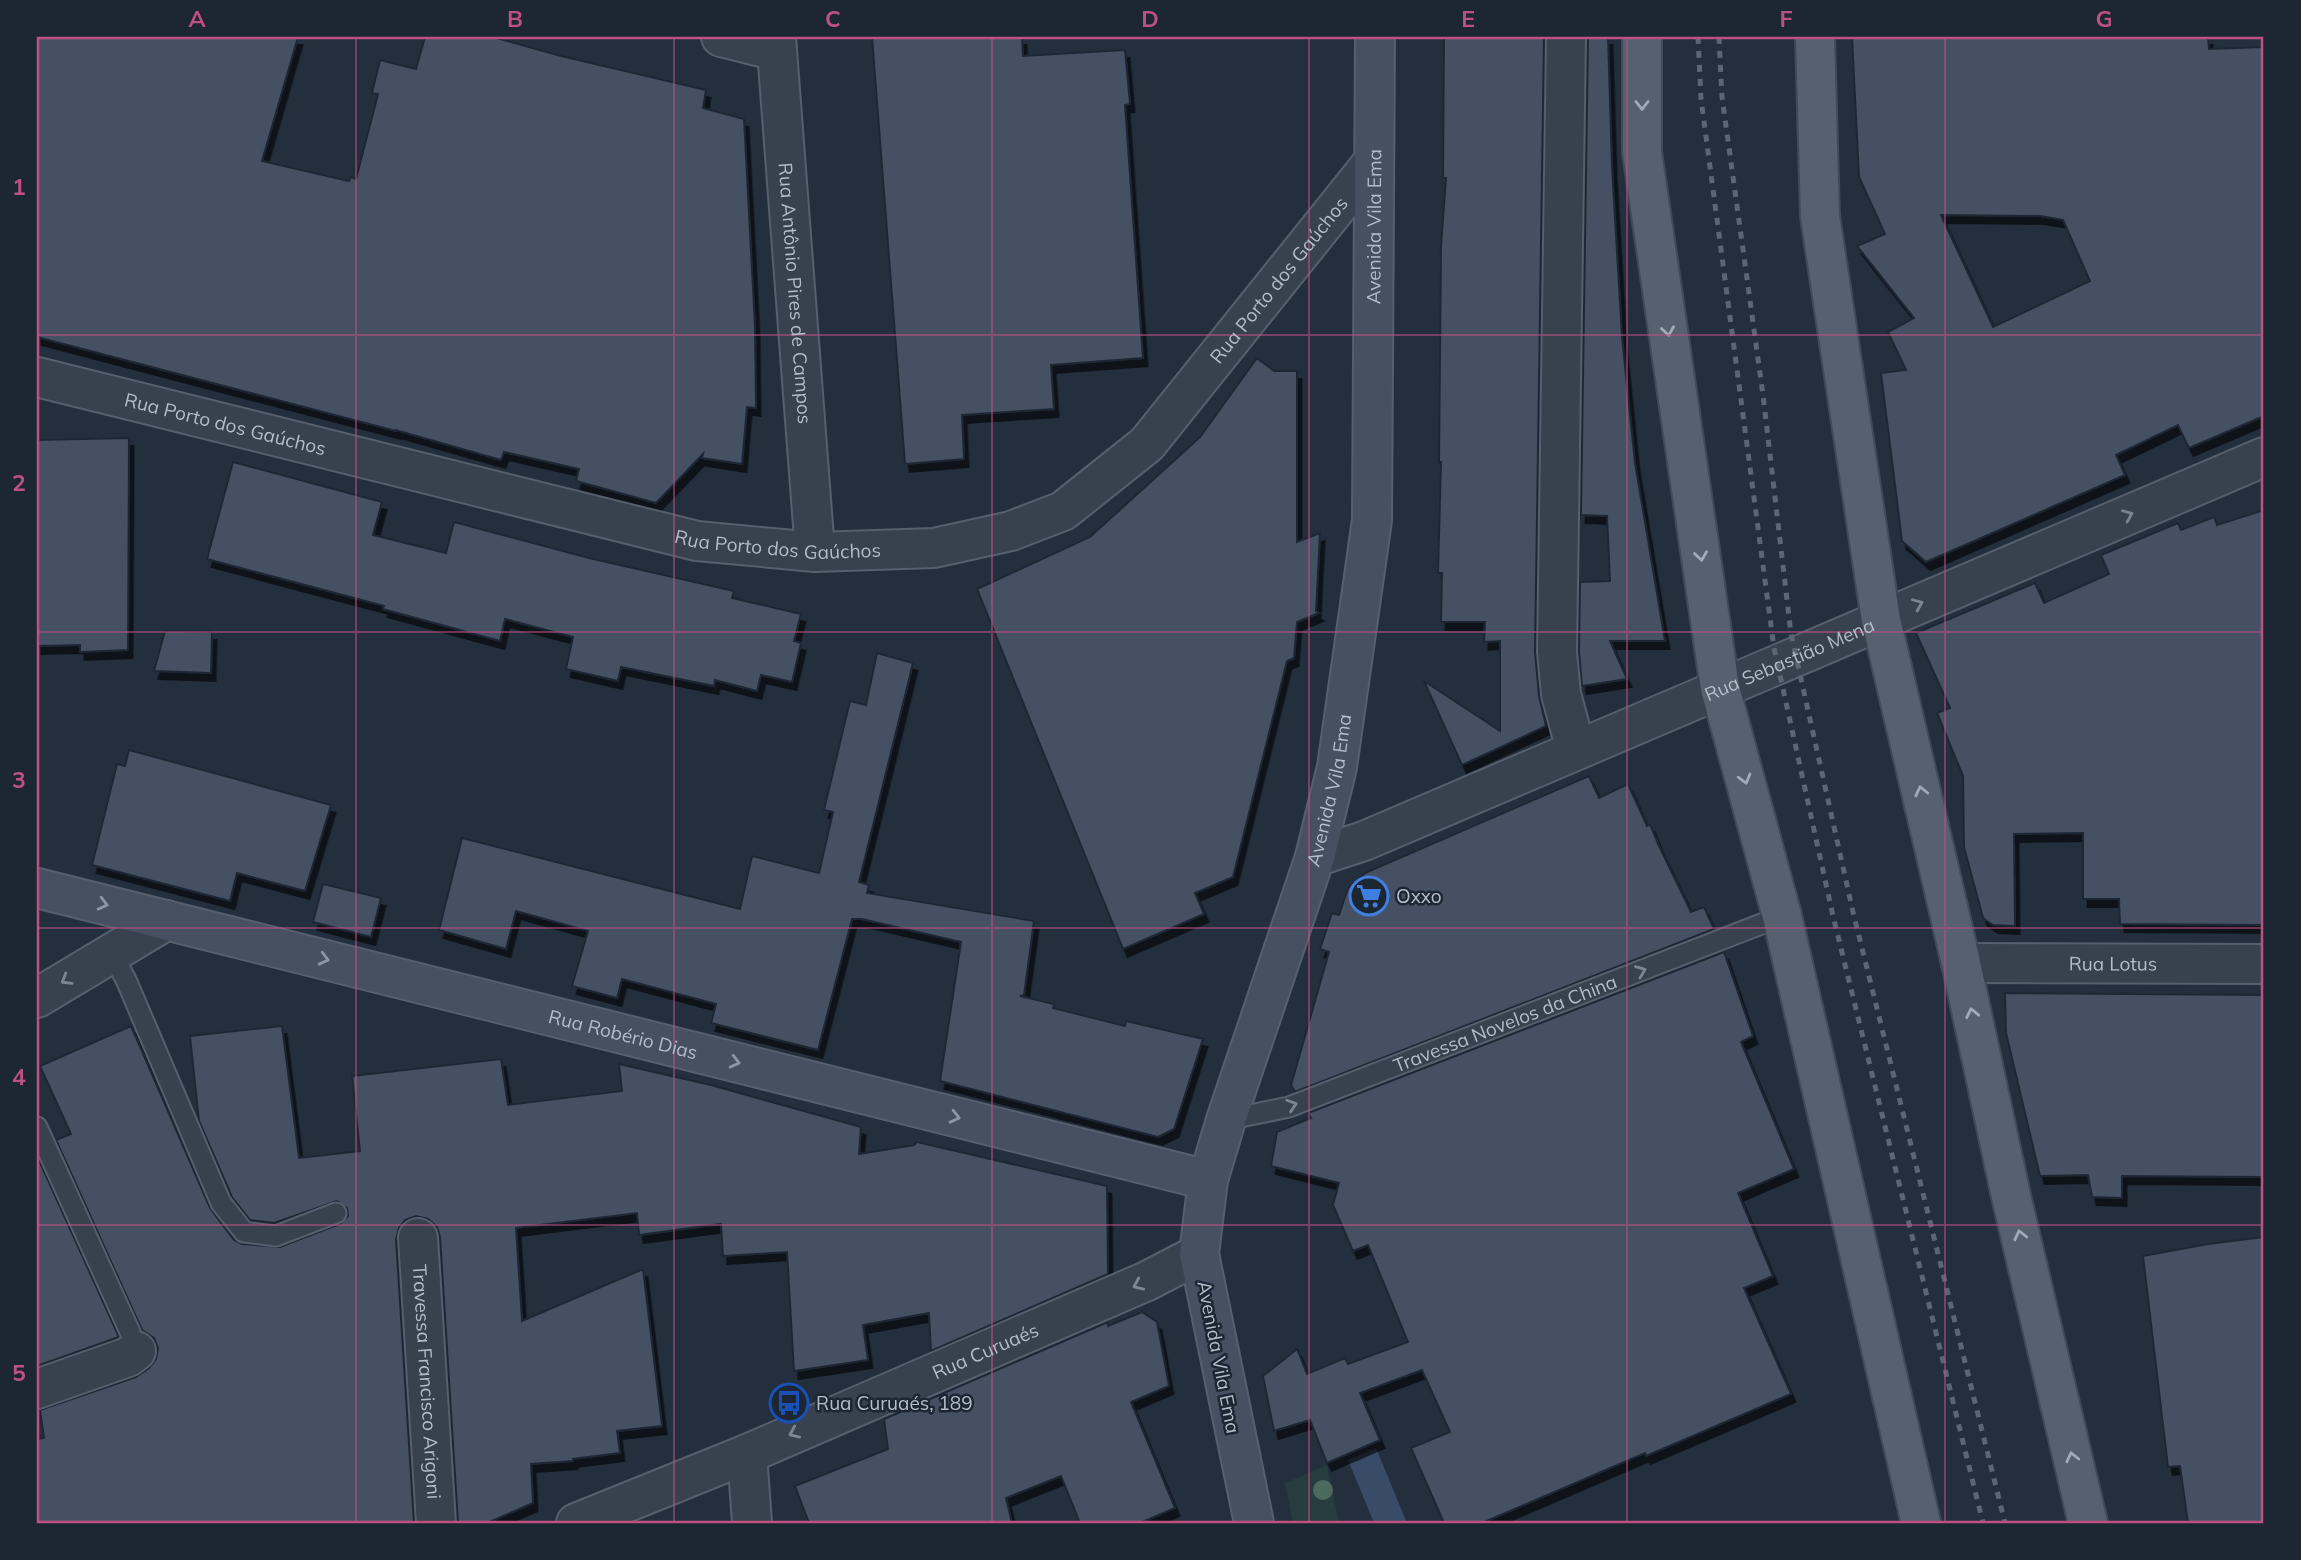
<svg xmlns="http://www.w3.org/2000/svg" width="2301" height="1560" viewBox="0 0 2301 1560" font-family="Mulish,sans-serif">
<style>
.green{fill:#263c3f}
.water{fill:#394c67}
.building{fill:#455162;stroke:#1f2835;stroke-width:2;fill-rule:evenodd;filter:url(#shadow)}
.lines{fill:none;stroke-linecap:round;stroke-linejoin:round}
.lane-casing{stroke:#565f6c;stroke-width:23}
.street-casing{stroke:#565f6c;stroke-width:42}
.secondary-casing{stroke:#565f6c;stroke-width:42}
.primary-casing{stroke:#414a57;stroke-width:42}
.lane{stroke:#38414e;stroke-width:19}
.street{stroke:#38414e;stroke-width:38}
.secondary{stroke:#465061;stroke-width:38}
.primary{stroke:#56606e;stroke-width:38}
.rail{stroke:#5a6575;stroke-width:5;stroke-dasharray:7 7;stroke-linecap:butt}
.tree{fill:#4b6a5d}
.oneway{stroke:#a1aab7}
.oneway2{stroke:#7c8592}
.oneway3{stroke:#8e96a5}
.grid{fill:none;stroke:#bd5182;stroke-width:2;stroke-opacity:0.55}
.labels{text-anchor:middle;stroke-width:5;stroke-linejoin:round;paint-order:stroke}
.street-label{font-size:19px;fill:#b4bcc9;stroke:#1d2633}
.poi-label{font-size:19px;fill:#b4bcc9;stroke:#1d2633;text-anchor:start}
.neatline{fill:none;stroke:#bd5182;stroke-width:2.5}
.grid-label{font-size:23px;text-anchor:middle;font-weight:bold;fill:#bd5182}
</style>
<defs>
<filter id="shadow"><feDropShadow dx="4.5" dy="8" stdDeviation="0" flood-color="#0009"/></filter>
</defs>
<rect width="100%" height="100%" fill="#242f3e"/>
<path class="green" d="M1327,1465L1339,1523H1293L1285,1483Z"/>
<path class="water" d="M1376,1448L1407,1523H1374L1348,1460Z"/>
<path class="building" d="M37,37H298L262,161L349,181L351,177L356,179L378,94L372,93L380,60L416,69L425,37H493L561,56L706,90L703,108L744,119L755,327L756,408L747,407L742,464L702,458L703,454L656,503L576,481L579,469L504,452L501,460L396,430V431L37,337Z
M872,37H1022L1023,56L1125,50L1130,104L1125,105L1143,358L1051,365L1054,409L962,415L964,459L905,464Z
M1444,37H1544L1535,652L1539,696L1546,726L1462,765L1424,681L1500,731V641L1484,642L1485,622H1441L1442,573H1438L1441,462H1439L1441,246L1446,178H1443Z
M1588,37H1608L1612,167L1622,337L1635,463L1665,641H1610L1627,679L1582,686L1579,651L1580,582L1610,581L1607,516L1581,515Z
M1852,37H2208L2209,49L2264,47V416L2189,448L2178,425L2116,455L2125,475L1926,562L1902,541L1881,373L1906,370L1888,332L1914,318L1857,246L1885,234L1859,177ZM1941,215L2040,216L2063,220L2090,281L1993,327Z
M1257,358L1274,371H1297V542L1320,533L1316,611L1319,613L1297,622L1294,658L1287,661L1233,877L1195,893L1204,914L1123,949L977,589L1090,537L1200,437Z
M129,438L128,650L80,652V645L37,646V440Z
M233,462L382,502L373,535L446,553L454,522L589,558L734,591L732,598L801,614L794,641L801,643L792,682L761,675L757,691L715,680L714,686L621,667L618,681L566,669L573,637L505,619L500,641L383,609L384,606L207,559Z
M2264,510V925L2120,924L2119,899H2083V833L2014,834L2015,926L1993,925L1983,918L1964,847L1963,776L1937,713L1950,708L1916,633L2035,583L2044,603L2109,574L2101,555L2178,523L2181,530L2214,517L2217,525Z
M165,631L212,632L211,673L154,671Z
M877,653L913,663L859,882L869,885L867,893L1034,921L1024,995L1020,996L1054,1004L1053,1008L1125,1026L1126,1021L1203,1039L1174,1129L1158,1137L940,1081L961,942L862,919H852L818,1050L711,1023L716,1004L622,979L617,998L572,986L588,931L516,911L506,949L439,930L462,838L740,909L752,856L819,873L833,812L824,810L850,701L866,705Z
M129,750L331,805L305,891L237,873L230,901L92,865L117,764L125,766Z
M1589,776L1599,798L1628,784L1647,826L1650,824L1659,846L1691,912L1704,907L1714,929L1295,1092L1291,1085L1329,952L1320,949L1332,913L1339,915L1348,888L1365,873Z
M323,884L381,898L371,937L313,922Z
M1724,952L1753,1036L1741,1042L1794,1169L1738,1193L1773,1276L1744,1288L1791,1394L1646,1456L1645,1453L1482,1523H1444L1411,1448L1450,1432L1422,1370L1360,1393L1380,1440L1327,1463L1310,1420L1274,1431L1263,1376L1297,1349L1307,1374L1345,1358L1348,1364L1408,1342L1368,1245L1353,1251L1333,1205L1339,1183L1271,1166L1277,1132L1311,1118L1308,1113Z
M2005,993L2264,995V1177L2122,1176V1198L2092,1197L2088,1175L2040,1176L2006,1033Z
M131,1026L210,1208L234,1240L242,1244L280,1247L340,1224L348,1216L347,1208L337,1201L274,1223L250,1220L232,1197L199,1121L190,1036L282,1026L299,1158L360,1151L352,1076L501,1059L508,1105L622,1091L619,1064L711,1085L861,1127L859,1154L914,1145L917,1142L1107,1186L1108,1274L931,1351L929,1313L863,1325L868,1360L794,1371L787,1252L723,1256L721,1224L639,1235L637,1213L516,1228L522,1321L643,1269L662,1426L617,1431L620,1453L573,1459V1461L531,1464L533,1503L487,1523H458L440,1237L437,1227L428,1219L416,1216L405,1220L399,1228L396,1239L414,1523H37V1439L44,1438L40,1410L136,1377L149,1368L156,1359L158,1348L154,1338L142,1330L56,1140L71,1134L40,1066Z
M37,1156L119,1337L37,1366Z
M2264,1237V1523H2188L2180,1466L2168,1467L2143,1256L2208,1244Z
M1142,1312L1157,1322L1169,1386L1131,1402L1175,1508L1140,1523H1080L1061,1476L1006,1498L1012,1523H809L795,1486L888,1449L884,1419L1108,1322V1326Z"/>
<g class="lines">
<defs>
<g id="lane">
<path d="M112,953L127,982L221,1203L244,1232L276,1236L336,1213"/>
<path id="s1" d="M1226,1120L1289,1107L1782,916"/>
<path d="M37,1127L130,1332L136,1351"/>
</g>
<g id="street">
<path d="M721,37L777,51"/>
<path id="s2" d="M776,37L815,552"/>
<path d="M1566,37L1557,652L1561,694L1576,750"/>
<path id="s3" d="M37,377L697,541L815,552L934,548L1011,531L1063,511L1147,444L1374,161"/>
<path id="s4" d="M1315,857L1364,841L2264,457"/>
<path id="s5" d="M1961,963L2264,964"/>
<path d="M37,998L167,920"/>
<path id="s6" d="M418,1238L436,1523"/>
<path d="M37,1389L128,1357L136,1351"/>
<path d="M747,1454L752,1523"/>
<path id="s7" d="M576,1523L747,1454L1147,1281L1199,1254"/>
</g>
<g id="secondary">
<path id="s8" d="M37,888L1208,1180"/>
<path id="s9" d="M1254,1523L1199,1254L1208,1180L1226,1120L1315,857L1337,767L1372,520L1375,37"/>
</g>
<path id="primary" d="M1642,37V152L1720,688L1782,916L1921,1523
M1815,37L1820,216L1881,620L1961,963L2011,1196L2088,1523"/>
</defs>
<use href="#lane" class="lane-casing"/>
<use href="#street" class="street-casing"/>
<use href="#secondary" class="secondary-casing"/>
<use href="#primary" class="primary-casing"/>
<use href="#lane" class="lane"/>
<use href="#street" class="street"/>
<use href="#secondary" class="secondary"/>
<use href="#primary" class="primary"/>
<path class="rail" d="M1698,37L1701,99L1774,648L1833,916L1983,1523
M1719,37L1722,97L1763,395L1791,634L1853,912L2005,1523"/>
</g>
<circle class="tree" cx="1323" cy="1490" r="10"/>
<defs><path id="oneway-chevron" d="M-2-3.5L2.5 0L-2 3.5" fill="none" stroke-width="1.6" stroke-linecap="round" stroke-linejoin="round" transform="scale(1.75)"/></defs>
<g class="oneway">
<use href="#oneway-chevron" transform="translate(1642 105) rotate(90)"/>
<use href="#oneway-chevron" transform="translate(1668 331) rotate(82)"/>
<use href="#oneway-chevron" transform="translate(1701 556) rotate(82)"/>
<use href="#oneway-chevron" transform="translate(1745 779) rotate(75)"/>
<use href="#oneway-chevron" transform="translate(1921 791) rotate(-103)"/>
<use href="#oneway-chevron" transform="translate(1972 1013) rotate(-102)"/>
<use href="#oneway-chevron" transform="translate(2020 1235) rotate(-103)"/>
<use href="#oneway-chevron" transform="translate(2072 1457) rotate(-103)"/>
</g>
<g class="oneway2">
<use href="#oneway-chevron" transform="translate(2128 515) rotate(-23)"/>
<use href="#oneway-chevron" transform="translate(1918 604) rotate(-23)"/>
<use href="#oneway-chevron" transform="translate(1641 971) rotate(-21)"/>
<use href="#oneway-chevron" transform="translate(66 980) rotate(149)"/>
<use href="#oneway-chevron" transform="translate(1292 1105) rotate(-18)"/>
<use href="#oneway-chevron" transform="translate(1138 1285) rotate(156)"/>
<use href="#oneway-chevron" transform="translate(794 1433) rotate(156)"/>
</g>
<g class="oneway3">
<use href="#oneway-chevron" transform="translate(103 904) rotate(14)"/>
<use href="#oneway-chevron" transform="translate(324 959) rotate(14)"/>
<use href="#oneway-chevron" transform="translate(735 1062) rotate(14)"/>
<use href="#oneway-chevron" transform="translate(955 1117) rotate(14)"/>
</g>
<path class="grid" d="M356,37V1523M674,37V1523M992,37V1523M1309,37V1523M1627,37V1523M1945,37V1523M37,335H2264M37,632H2264M37,928H2264M37,1225H2264"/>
<defs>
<symbol id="supermarket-ring" viewBox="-11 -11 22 22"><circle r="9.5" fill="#1d2633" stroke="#3f7fe0" stroke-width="1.5"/><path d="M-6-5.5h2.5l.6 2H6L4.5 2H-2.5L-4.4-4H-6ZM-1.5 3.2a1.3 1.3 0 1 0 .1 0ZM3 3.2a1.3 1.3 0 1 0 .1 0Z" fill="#3f7fe0"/></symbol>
<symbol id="bus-ring" viewBox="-11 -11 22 22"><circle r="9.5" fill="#1d2633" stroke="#1a4fb4" stroke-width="1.5"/><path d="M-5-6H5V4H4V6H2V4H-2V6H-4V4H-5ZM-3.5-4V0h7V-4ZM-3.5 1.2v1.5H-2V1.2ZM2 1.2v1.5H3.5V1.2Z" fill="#1a4fb4"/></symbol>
</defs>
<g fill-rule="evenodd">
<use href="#supermarket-ring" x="1347" y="874" width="44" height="44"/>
<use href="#bus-ring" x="767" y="1381" width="44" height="44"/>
</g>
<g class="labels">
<g class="street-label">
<text dy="7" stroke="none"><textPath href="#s9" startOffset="1325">Avenida Vila Ema</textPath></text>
<text dy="7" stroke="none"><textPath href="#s3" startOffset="1370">Rua Porto dos Gaúchos</textPath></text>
<text dy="7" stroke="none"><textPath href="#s2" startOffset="257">Rua Antônio Pires de Campos</textPath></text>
<text dy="7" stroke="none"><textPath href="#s3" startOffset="194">Rua Porto dos Gaúchos</textPath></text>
<text dy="7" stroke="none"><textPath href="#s3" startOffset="761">Rua Porto dos Gaúchos</textPath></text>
<text dy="7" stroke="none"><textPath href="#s4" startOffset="514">Rua Sebastião Mena</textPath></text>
<text dy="7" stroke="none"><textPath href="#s9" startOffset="758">Avenida Vila Ema</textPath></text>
<text dy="7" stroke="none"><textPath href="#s5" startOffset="152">Rua Lotus</textPath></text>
<text dy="7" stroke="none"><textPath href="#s1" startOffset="296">Travessa Novelos da China</textPath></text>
<text dy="7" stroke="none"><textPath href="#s8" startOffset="604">Rua Robério Dias</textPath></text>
<text dy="7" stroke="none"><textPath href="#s7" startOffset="444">Rua Curuaés</textPath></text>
<text transform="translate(1219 1357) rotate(79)" y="7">Avenida Vila Ema</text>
<text dy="7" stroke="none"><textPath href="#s6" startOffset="144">Travessa Francisco Arigoni</textPath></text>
</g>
<g class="poi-label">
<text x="1396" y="903">Oxxo</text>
<text x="816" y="1410">Rua Curuaés, 189</text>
</g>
</g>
<rect width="2301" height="1560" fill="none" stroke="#1d2633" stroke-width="77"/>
<rect x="38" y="38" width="2224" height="1484" class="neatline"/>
<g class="grid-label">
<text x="197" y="27">A</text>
<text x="515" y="27">B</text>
<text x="833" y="27">C</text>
<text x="1150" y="27">D</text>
<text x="1468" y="27">E</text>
<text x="1786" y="27">F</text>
<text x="2104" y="27">G</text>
<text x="19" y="195">1</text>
<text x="19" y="491">2</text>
<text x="19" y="788">3</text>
<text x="19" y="1085">4</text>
<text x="19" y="1381">5</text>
</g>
</svg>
